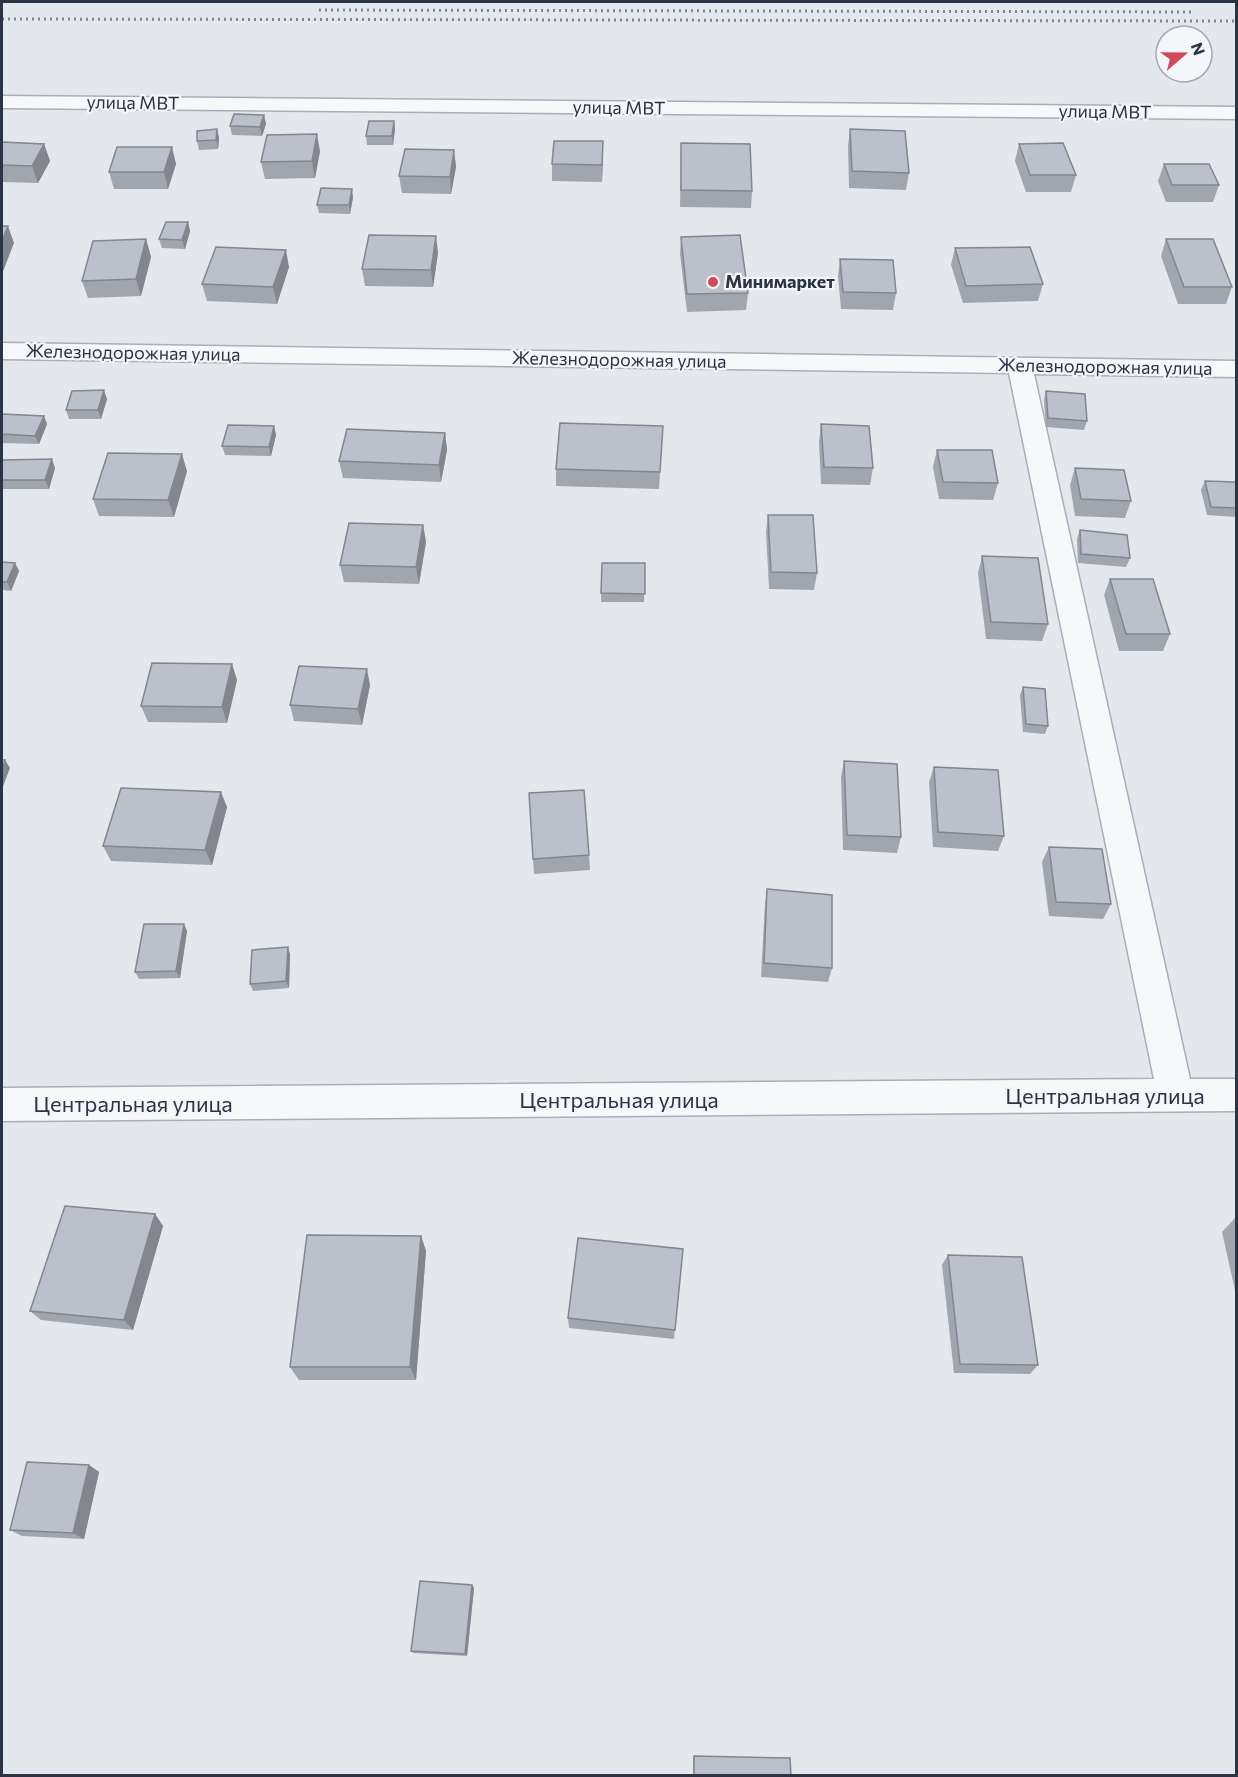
<svg xmlns="http://www.w3.org/2000/svg" width="1238" height="1777" viewBox="0 0 1238 1777" font-family="Commissioner,sans-serif">
<style>
.lines{fill:none;stroke-linecap:round;stroke-linejoin:round}
.minor-casing{stroke:#a9aeb7;stroke-width:3}
.minor{fill:#f7f8fa;fill-rule:evenodd}
.rail{stroke:#7d8696;stroke-width:3;stroke-dasharray:2 4;stroke-linecap:butt}
.wall{fill:#a1a5ae}
.shaded-wall{fill:#83868d}
.building{fill:#bbc0ca;stroke:#83868d;stroke-width:1.5}
.poi-dot{fill:#d1495b;stroke:#f4f6f9;stroke-width:2}
.labels{text-anchor:middle;stroke-width:4.5;stroke-linejoin:round;paint-order:stroke}
.far-street-label{font-size:18px;fill:#2b3445;stroke:#f4f6f9}
.far-poi-label{font-size:18px;font-weight:bold;fill:#2b3445;stroke:#f4f6f9;text-anchor:start}
.street-label{font-size:22px;fill:#2b3445;stroke:#f4f6f9}
</style>
<rect width="100%" height="100%" fill="#e4e7ec"/>
<g class="lines">
<defs>
<path id="minor" d="M2,96L1236,107V119L2,108Z
M2,343L1236,361V377L1034,374L1190,1079H1236V1111L2,1121V1088L1154,1079L1009,373L2,359Z"/>
</defs>
<use href="#minor" class="minor-casing"/>
<use href="#minor" class="minor"/>
<path class="rail" d="M319,10L1192,12
M2,19L1236,21"/>
</g>
<path class="wall" d="M264,115L266,124L262,136L232,135L230,126Z
M394,121L395,129L393,145H367L366,136Z
M217,129L219,138L218,149L199,150L197,141Z
M850,129L909,173L906,190L849,188L848,146Z
M603,141L602,182L552,181V164Z
M2,142L44,144L50,161L38,183L2,182Z
M681,143L752,191L751,208L680,207Z
M1019,144L1076,175L1071,192H1026L1015,161Z
M454,150L456,167L451,194L402,193L399,176Z
M320,151L315,178L265,179L261,162Z
M176,164L168,189H114L109,172Z
M1164,164L1219,185L1213,202H1166L1158,181Z
M353,197L350,214L319,213L317,205Z
M188,222L190,231L185,249L162,248L159,239Z
M681,237L748,293L746,310L687,312L680,254Z
M146,239L151,257L141,296L88,298L82,281Z
M1166,239L1232,287L1226,304H1178L1161,256Z
M955,248L1043,284L1038,301L963,303L951,265Z
M438,253L433,287L365,286L362,269Z
M840,259L896,293L893,310L841,309L838,276Z
M289,267L277,304L207,301L202,284Z
M1046,391L1087,421L1084,430L1046,427L1044,400Z
M107,399L101,419H69L66,410Z
M2,414L47,424L39,444L2,443Z
M821,424L873,468L870,485L821,484L819,442Z
M274,426L276,435L271,456L225,455L222,446Z
M663,426L659,489L556,486V469Z
M445,433L447,450L441,482L343,478L339,461Z
M937,450L998,483L993,500L939,499L933,467Z
M2,460L55,468L49,489H2Z
M1075,468L1131,501L1125,518L1075,516L1070,485Z
M187,471L174,517L99,516L93,499Z
M1205,481L1236,482V517L1207,515L1201,490Z
M768,515L817,573L814,590L769,589L766,532Z
M423,525L426,542L419,584L344,582L340,565Z
M1080,530L1130,558L1126,567L1078,563L1077,539Z
M982,556L1048,624L1042,641L986,639L978,573Z
M2,562L15,563L19,571L11,591L2,590Z
M602,563H645L644,602H601Z
M1110,579L1170,634L1163,651H1119L1104,595Z
M237,680L227,723L148,722L141,706Z
M370,685L362,725L294,721L290,705Z
M1023,687L1048,726L1045,734L1023,732L1020,695Z
M844,761L901,837L897,853L843,850L841,777Z
M934,767L1004,836L998,851L933,847L929,782Z
M227,807L212,865L111,861L103,846Z
M1049,847L1111,904L1103,919L1049,916L1042,862Z
M589,855L590,870L534,874L533,859Z
M767,889L832,968L828,982L761,977L765,904Z
M184,924L187,931L180,978L139,979L135,972Z
M290,954L289,988L253,991L250,984Z
M155,1214L163,1226L133,1330L41,1320L30,1311Z
M1236,1217V1295L1222,1232Z
M421,1236L426,1251L416,1380H299L290,1367Z
M683,1249L674,1339L569,1328L568,1318Z
M948,1255L1038,1365L1030,1374L954,1373L942,1265Z
M89,1465L99,1472L84,1539L22,1536L10,1530Z
M472,1585L474,1588L467,1656L413,1653L411,1651Z
M694,1756L791,1776H693V1758Z"/>
<path class="shaded-wall" d="M264,115L266,124L262,136L260,127Z
M394,121L395,129L393,145L392,136Z
M217,129L219,138L218,149L216,140Z
M317,134L320,151L315,178L312,161Z
M603,141V158L602,182V165Z
M44,144L50,161L38,183L32,166Z
M172,147L176,164L168,189L164,172Z
M454,150L456,167L451,194L450,177Z
M352,189L353,197L350,214L349,205Z
M188,222L190,231L185,249L182,240Z
M8,226L14,243L2,274V241Z
M436,236L438,253L433,287L431,270Z
M146,239L151,257L141,296L136,279Z
M286,250L289,267L277,304L273,287Z
M104,390L107,399L101,419L98,410Z
M44,416L47,424L39,444L35,436Z
M274,426L276,435L271,456L269,447Z
M445,433L447,450L441,482L439,465Z
M182,454L187,471L174,517L168,500Z
M52,459L55,468L49,489L45,480Z
M423,525L426,542L419,584L416,567Z
M15,563L19,571L11,591L7,582Z
M232,664L237,680L227,723L222,707Z
M367,669L370,685L362,725L358,709Z
M5,760L10,768L2,789V770Z
M221,792L227,807L212,865L205,850Z
M184,924L187,931L180,978L176,971Z
M288,947L290,954L289,988L286,981Z
M155,1214L163,1226L133,1330L124,1320Z
M421,1236L426,1251L416,1380L410,1367Z
M89,1465L99,1472L84,1539L73,1533Z
M472,1585L474,1588L467,1656L465,1654Z"/>
<path class="building" d="M234,114L264,115L260,127L230,126Z
M369,121H394L392,136H366Z
M217,129L216,140L197,141V131Z
M850,129L905,131L909,173L852,171Z
M317,134L312,161L261,162L267,135Z
M554,141H603L602,165L552,164Z
M2,142L44,144L32,166L2,165Z
M681,143L750,144L752,191L681,190Z
M1063,143L1076,175H1030L1019,144Z
M117,147H172L164,172H109Z
M405,149L454,150L450,177L399,176Z
M1164,164H1209L1219,185H1172Z
M321,188L352,189L349,205H317Z
M166,222H188L182,240L159,239Z
M2,226H8L2,241Z
M369,235L436,236L431,270L362,269Z
M740,235L748,293L687,294L681,237Z
M146,239L136,279L82,281L93,241Z
M1166,239H1213L1232,287H1184Z
M216,247L286,250L273,287L202,284Z
M1030,247L1043,284L966,286L955,248Z
M840,259L893,260L896,293L843,292Z
M104,390L98,410H66L72,391Z
M1046,391L1085,394L1087,421L1048,418Z
M2,414L44,416L35,436L2,434Z
M560,423L663,426L660,472L556,469Z
M821,424L869,426L873,468L824,467Z
M228,425L274,426L269,447L222,446Z
M347,429L445,433L439,465L339,461Z
M937,450H992L998,483L943,482Z
M108,453L182,454L168,500L93,499Z
M52,459L45,480H2V460Z
M1075,468L1124,470L1131,501L1081,499Z
M1205,481L1236,482V508L1211,507Z
M768,515H813L817,573L771,572Z
M349,523L423,525L416,567L340,565Z
M1080,530L1127,535L1130,558L1081,554Z
M982,556L1038,558L1048,624L991,622Z
M2,562L15,563L7,582H2Z
M602,563H645V594L601,593Z
M1110,579H1153L1170,634H1126Z
M152,663L232,664L222,707L141,706Z
M299,666L367,669L358,709L290,705Z
M1023,687L1045,689L1048,726L1026,724Z
M2,760H5L2,770Z
M844,761L897,764L901,837L847,835Z
M934,767L998,770L1004,836L938,832Z
M121,788L221,792L205,850L103,846Z
M584,790L589,855L533,859L529,793Z
M1049,847L1102,849L1111,904L1056,902Z
M767,889L832,895V968L764,963Z
M144,924H184L176,971L135,972Z
M288,947L286,981L250,984L252,950Z
M65,1206L155,1214L124,1320L30,1311Z
M307,1235L421,1236L410,1367H290Z
M578,1238L683,1249L675,1330L568,1318Z
M948,1255L1022,1257L1038,1365L960,1364Z
M27,1462L89,1465L73,1533L10,1530Z
M420,1581L472,1585L465,1654L411,1651Z
M694,1756L790,1758L791,1776H694Z"/>
<circle class="poi-dot" cx="713" cy="282" r="6"/>
<g class="labels">
<g class="far-street-label">
<text transform="translate(133 103) rotate(1)" y="6">улица МВТ</text>
<text transform="translate(619 108) rotate(1)" y="6">улица МВТ</text>
<text transform="translate(1105 112) rotate(1)" y="6">улица МВТ</text>
<text transform="translate(133 353) rotate(1)" y="6">Железнодорожная улица</text>
<text transform="translate(619 360) rotate(1)" y="6">Железнодорожная улица</text>
<text transform="translate(1105 367) rotate(1)" y="6">Железнодорожная улица</text>
</g>
<g class="far-poi-label">
<text x="725" y="288">Минимаркет</text>
</g>
<g class="street-label">
<text x="1105" y="1104">Центральная улица</text>
<text x="619" y="1108">Центральная улица</text>
<text x="133" y="1112">Центральная улица</text>
</g>
</g>
<rect width="1238" height="1777" fill="none" stroke="#2b3445" stroke-width="6"/>
<g transform="translate(1184 54) rotate(70)"><circle r="28" fill="#f4f6f9" stroke="#a4a8b1" stroke-width="1.5"/>
<path d="M0-4.5L10 22L0 15L-10 22Z" fill="#d1495b"/>
<text y="-9" font-size="16" font-weight="bold" text-anchor="middle" fill="#2b3445">N</text>
</g>
</svg>
